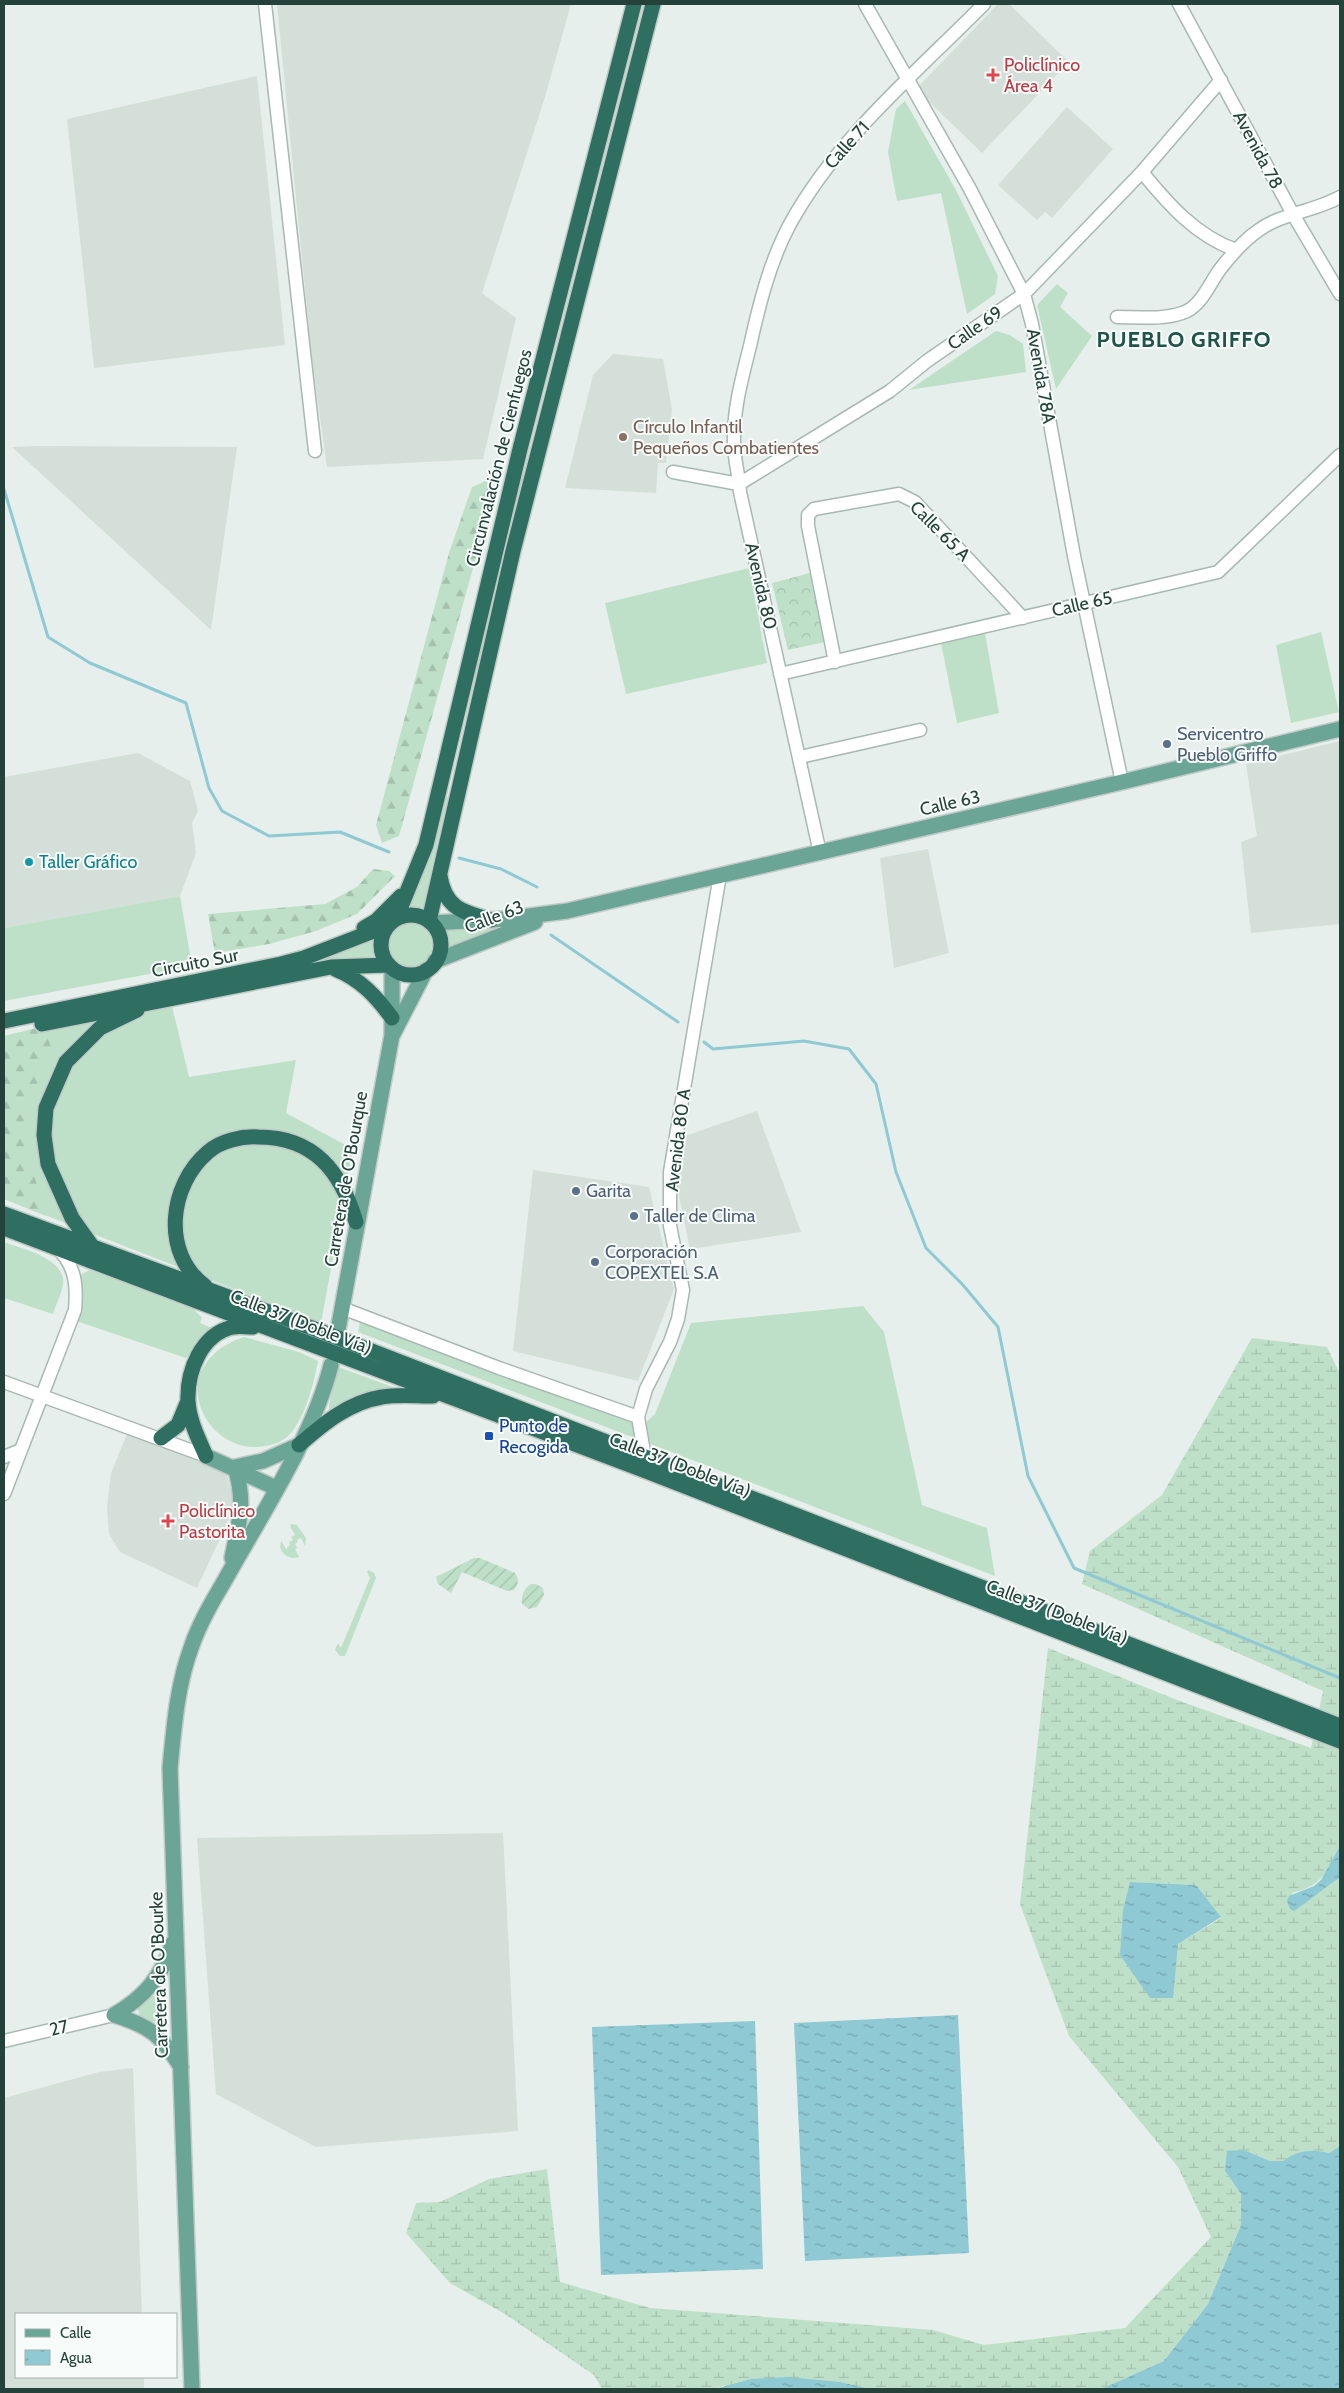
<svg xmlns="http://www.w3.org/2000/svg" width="1344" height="2393" viewBox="0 0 1344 2393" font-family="Cabin,sans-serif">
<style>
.built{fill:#d4dfda}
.grass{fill:#bfe0c8}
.forest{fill:url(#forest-firs)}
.wetland{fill:url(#wetland-marsh);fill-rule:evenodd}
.park{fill:url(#park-crowns)}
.garden{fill:url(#garden-furrows)}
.water{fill:url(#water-ripples)}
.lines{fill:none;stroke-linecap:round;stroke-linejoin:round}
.stream{stroke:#8ec9d4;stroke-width:3}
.minor-casing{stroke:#a8b8b2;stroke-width:15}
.major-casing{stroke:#c2cac8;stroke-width:18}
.highway-casing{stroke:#c2cac8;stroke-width:18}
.minor{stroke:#fff;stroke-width:12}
.major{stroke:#6aa596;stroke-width:15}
.highway{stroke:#2f6f62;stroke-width:15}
.health-dot{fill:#e0444e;stroke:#f7fbf9;stroke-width:2}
.education-dot{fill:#8d6e63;stroke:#f7fbf9;stroke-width:2}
.service-dot{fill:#5c6f8a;stroke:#f7fbf9;stroke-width:2}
.culture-dot{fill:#0f9aa8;stroke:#f7fbf9;stroke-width:2}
.transit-dot{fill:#1a4fb4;stroke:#f7fbf9;stroke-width:2}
.labels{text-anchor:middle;stroke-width:4;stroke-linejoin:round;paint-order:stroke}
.health-label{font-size:18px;fill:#be3a42;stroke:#f7fbf9;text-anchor:start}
.street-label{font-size:18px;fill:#24423a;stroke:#f7fbf9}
.education-label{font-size:18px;fill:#785e54;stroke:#f7fbf9;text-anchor:start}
.service-label{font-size:18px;fill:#4e5e75;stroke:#f7fbf9;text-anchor:start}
.culture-label{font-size:18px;fill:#0d838f;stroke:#f7fbf9;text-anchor:start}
.transit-label{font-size:18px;fill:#164399;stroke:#f7fbf9;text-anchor:start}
.district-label{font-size:22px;font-weight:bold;letter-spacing:1px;fill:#1f5548;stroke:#f7fbf9}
</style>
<defs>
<pattern id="forest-firs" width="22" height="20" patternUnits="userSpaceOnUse" patternTransform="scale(1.25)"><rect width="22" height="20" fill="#bfe0c8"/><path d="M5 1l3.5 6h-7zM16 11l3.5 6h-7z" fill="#a4c1ad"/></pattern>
<pattern id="wetland-marsh" width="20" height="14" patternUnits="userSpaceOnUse" patternTransform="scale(1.25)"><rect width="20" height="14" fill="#bfe0c8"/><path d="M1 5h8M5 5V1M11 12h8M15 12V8" fill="none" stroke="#a4c1ad"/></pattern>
<pattern id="park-crowns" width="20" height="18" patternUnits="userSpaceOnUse" patternTransform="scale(1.25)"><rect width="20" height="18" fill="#bfe0c8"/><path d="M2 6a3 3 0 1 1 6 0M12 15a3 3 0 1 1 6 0" fill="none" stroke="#a4c1ad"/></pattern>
<pattern id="garden-furrows" width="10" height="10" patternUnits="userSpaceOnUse" patternTransform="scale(1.25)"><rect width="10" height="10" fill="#bfe0c8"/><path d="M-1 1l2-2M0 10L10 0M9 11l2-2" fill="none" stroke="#a4c1ad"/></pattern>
<pattern id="water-ripples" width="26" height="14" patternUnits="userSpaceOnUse" patternTransform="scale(1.25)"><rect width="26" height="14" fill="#8ec9d4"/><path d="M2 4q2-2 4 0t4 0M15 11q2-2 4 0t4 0" fill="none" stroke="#74a5ad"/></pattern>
</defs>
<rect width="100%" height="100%" fill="#e6efeb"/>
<path class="built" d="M277,4H571L545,97L482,293L516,318L483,459L327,467L312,361Z
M998,4H1009L1069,62L982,153L916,89Z
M257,76L285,345L94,368L67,119Z
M1067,107L1113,149L1052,218L1045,212L1037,220L998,185Z
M613,354L663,359L672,410L666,463H658L656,493L565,488L593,375Z
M35,446L237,447L211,630L12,447Z
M1340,741V924L1251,933L1241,842L1257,836L1246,764Z
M138,753L190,781L198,811L192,823L196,853L180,896L4,928V777Z
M928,849L949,953L894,968L880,858Z
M757,1111L801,1232L690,1249L675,1176L685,1136Z
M533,1170L649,1187L674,1289L638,1381L513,1351Z
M127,1434L225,1468L235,1506L197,1588L120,1552L109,1534L107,1507L111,1473Z
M503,1833L518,2131L316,2147L216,2094L197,1838Z
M133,2068L142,2314H16V2377H144V2389H4V2098L99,2072Z"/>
<path class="grass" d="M905,101L956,190L998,276L995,294L967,314L941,193L897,201L888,152L896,109Z
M1057,284L1068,293L1060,307L1092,336L1056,389L1037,305Z
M996,331L1010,335L1023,344L1026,372L909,390Z
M749,568L767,663L626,694L605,603Z
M1321,632L1339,712L1291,723L1276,645Z
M985,633L999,713L957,723L941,643Z
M444,796L449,797L432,874L429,908L407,907Z
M180,896L192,966L4,1001V928Z
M388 945a22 22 0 1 1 44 0a22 22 0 1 1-44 0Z
M504,925L449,950L446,926Z
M374,937L373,955L376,962L303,966Z
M170,998L189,1077L296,1060L286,1113L353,1149L321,1323L4,1199V1036Z
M4,1242C22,1249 66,1258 63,1284C62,1293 56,1304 53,1314L4,1298Z
M89,1270L189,1304L202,1318L200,1323L212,1328L204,1333L186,1358L76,1321L79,1276Z
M863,1306L884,1332L922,1505L987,1528L995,1576L358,1332L361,1318L645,1423L655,1414L691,1323Z
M244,1337L299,1352L318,1361C314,1383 305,1419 289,1435C284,1441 273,1445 265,1446C214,1456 174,1391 214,1354C223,1345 233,1341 244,1337Z
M338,1367L393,1387L396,1389L331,1412L329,1411V1405Z
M291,1524L297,1525L306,1538L305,1546L301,1538L297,1540L298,1542L295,1544L297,1548L295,1549L299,1557C289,1560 283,1555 280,1547L281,1541L287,1550V1547L290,1545L289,1542L293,1540L291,1537L295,1535L290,1526Z
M369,1570L374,1573L376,1578L345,1656H340L335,1650L338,1643L341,1648L370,1578L367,1572Z
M138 2009a13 13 0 1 1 26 0a13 13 0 1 1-26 0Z"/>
<path class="forest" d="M490,479L494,492L399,836L382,843L376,825L449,553L472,487Z
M373,869L389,871L395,876L357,914L316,931L269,944L215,953L208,914L325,904L357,887Z
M45,1026L52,1052L24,1111L27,1150L46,1216L4,1199V1036Z"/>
<path class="wetland" d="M1252,1338L1327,1347L1340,1374V1846C1327,1872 1322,1886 1292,1893L1299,1908L1325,1887L1340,1878V2146L1329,2153C1311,2149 1298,2150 1283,2161H1270L1244,2150L1225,2171L1241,2194V2225L1208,2304L1164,2361L1101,2389H871L840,2382L723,2386L715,2389H602L594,2375L505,2314L450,2283L406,2233L416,2203L440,2202L489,2179L547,2169L560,2282L650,2308L933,2330L984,2345L1125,2328L1211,2237L1178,2167L1069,2036L1020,1904L1048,1648L1177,1700L1311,1748L1323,1691L1082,1584L1090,1551L1162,1495ZM1130,1882L1196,1885L1221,1918L1178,1944Z"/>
<path class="park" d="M810,573L825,642L788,650L772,583Z"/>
<path class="garden" d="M474,1558H480L515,1573C519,1580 519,1584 514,1590L507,1591L462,1572L451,1593L438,1584L436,1577Z
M531,1584H536L543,1588L544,1595L537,1607L529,1609L522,1604C521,1596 524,1588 531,1584Z"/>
<path class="water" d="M1340,1846V1878C1324,1887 1310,1901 1294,1911L1290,1909L1287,1901L1289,1896L1314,1886L1321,1880Z
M1130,1882L1196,1885L1221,1917L1178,1944L1173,1998H1150L1120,1955L1123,1910Z
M958,2015L969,2253L805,2261L794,2023Z
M755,2021L763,2269L601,2275L592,2027Z
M1340,2146V2389H1101L1164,2361L1208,2304L1241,2225V2194L1225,2171L1227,2151L1244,2150L1270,2161H1283C1298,2150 1311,2149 1329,2153Z
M787,2377L840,2382L871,2389H715L751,2379Z"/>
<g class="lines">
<path class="stream" d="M4,489L48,637L90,663L186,703L209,788L222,811L269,836L340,832L389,852
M459,858L501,869L537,887
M551,935L678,1022
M704,1042L713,1049L804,1041L849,1049L876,1084L896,1172L926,1248L963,1285L998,1327L1028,1476L1074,1568L1340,1678"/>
<defs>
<path id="minor" d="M265,4L315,451
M865,4L970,189L1024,294L1032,324L1074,556L1122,782
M1179,4L1294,216L1340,294
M1142,172C1168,204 1196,236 1236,250
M1117,317C1138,317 1162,320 1182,313C1201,308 1210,282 1221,268C1232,254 1244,240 1259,230C1280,214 1315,211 1340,197
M673,472L739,484L890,391L927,361L1024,294L1142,172L1221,80
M835,662L808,526V515L814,509L899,494L915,502L1023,618
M780,674L1218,572L1340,455
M800,757L920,730
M820,853L740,492C739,475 734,459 734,443C733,410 742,378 750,346C759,305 770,261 790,224C837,138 916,73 984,4
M342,1308L499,1368L638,1417
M4,1382L206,1456
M4,1457L21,1450
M645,1458L638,1417L646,1389L670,1342L678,1319L683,1290L670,1226V1172L720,875
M4,1494L75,1310C77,1286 76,1266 57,1248
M4,2041L114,2015"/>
<path id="major" d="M431,923L506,919L567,911L1122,782L1340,729
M435,961L535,922
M393,1034L426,970
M338,1330L392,1035V968
M206,1456L276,1488
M235,1467L263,1461L299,1445
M232,1558C239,1522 246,1504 235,1467
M173,1943C161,1977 146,1996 114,2015C150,2026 161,2035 181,2067
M192,2389L170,1768C174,1727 177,1686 191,1648C199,1624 212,1602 225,1580C261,1515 313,1437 331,1365"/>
<path id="highway" d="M440,876C445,908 462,912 491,920
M381 945a30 30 0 1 1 60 0a30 30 0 1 1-60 0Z
M396,919L426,845L520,449L634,4
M429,921L513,551L653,4
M364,928L376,921L401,896
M335,969C360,979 376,996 392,1018
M4,1021L281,964L304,958L389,925
M42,1024L331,967L389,965
M4,1214L320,1331L1340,1726
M4,1228L646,1471L1340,1741
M92,1246L72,1218L48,1164L44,1135L46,1108L66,1062L100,1028L137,1010
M205,1286C161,1253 169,1185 208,1152C220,1141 242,1136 258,1137C314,1137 341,1171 356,1222
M161,1438L178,1425L188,1401
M299,1445C323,1424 349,1402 382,1397C398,1394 416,1396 433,1396
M206,1456C198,1438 189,1420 188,1401C187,1371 201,1334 233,1327C239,1326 246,1327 253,1327"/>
</defs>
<use href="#minor" class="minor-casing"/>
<use href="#major" class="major-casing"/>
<use href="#highway" class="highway-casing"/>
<use href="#minor" class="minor"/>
<use href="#major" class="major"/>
<use href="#highway" class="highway"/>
</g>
<g class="health-dot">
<path d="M990.5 67.5h5v5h5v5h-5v5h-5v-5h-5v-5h5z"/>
<path d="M165.5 1513.5h5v5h5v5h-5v5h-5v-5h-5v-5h5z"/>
</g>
<circle class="education-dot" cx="623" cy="437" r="5"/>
<g class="service-dot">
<circle cx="1167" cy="744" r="5"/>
<circle cx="576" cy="1191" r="5"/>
<circle cx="634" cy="1216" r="5"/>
<circle cx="595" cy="1262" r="5"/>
</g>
<circle class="culture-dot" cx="29" cy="862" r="5"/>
<rect class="transit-dot" x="484" y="1431" width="10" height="10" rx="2.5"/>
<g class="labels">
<g class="health-label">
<text x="1004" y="71">Policlínico<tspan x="1004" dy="21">Área 4</tspan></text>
<text x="179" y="1517">Policlínico<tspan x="179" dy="21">Pastorita</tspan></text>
</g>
<g class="street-label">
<text transform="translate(847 145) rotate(-48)" y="6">Calle 71</text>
<text transform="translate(1258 150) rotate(62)" y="6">Avenida 78</text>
<text transform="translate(975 328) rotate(-35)" y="6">Calle 69</text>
<text transform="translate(1041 376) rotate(80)" y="6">Avenida 78A</text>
<text transform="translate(499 458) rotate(-76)" y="6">Circunvalación de Cienfuegos</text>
<text transform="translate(940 531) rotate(45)" y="6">Calle 65 A</text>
<text transform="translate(761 586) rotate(77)" y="6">Avenida 80</text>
<text transform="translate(1082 604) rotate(-13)" y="6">Calle 65</text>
<text transform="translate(950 803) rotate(-13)" y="6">Calle 63</text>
<text transform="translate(494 917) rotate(-21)" y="6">Calle 63</text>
<text transform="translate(195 963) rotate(-11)" y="6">Circuito Sur</text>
<text transform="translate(678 1140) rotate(-83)" y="6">Avenida 80 A</text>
<text transform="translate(346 1179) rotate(-80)" y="6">Carretera de O'Bourque</text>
<text transform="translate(301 1322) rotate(21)" y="6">Calle 37 (Doble Vía)</text>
<text transform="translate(680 1465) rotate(21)" y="6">Calle 37 (Doble Vía)</text>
<text transform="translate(1057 1612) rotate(21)" y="6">Calle 37 (Doble Vía)</text>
<text transform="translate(159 1975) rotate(-92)" y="6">Carretera de O'Bourke</text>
<text transform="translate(59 2028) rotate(-13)" y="6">27</text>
</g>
<g class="education-label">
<text x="633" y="433">Círculo Infantil<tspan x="633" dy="21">Pequeños Combatientes</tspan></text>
</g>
<g class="service-label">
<text x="1177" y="740">Servicentro<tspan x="1177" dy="21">Pueblo Griffo</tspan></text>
<text x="586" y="1197">Garita</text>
<text x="644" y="1222">Taller de Clima</text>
<text x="605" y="1258">Corporación<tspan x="605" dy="21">COPEXTEL S.A</tspan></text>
</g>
<g class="culture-label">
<text x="39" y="868">Taller Gráfico</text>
</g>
<g class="transit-label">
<text x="499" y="1432">Punto de<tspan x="499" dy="21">Recogida</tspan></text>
</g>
<g class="district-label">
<text x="1184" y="347">PUEBLO GRIFFO</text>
</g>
</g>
<rect width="1344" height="2393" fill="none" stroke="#24423a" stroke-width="10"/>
<rect x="15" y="2313" width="162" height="65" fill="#f7fbf9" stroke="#a3b1ad"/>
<rect x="25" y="2329" width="25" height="8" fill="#6aa596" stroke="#a3b1ad"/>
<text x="60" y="2338" font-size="15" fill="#24423a">Calle</text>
<rect x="25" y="2350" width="25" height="15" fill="url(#water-ripples)" stroke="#a3b1ad"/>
<text x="60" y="2363" font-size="15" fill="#24423a">Agua</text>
</svg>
